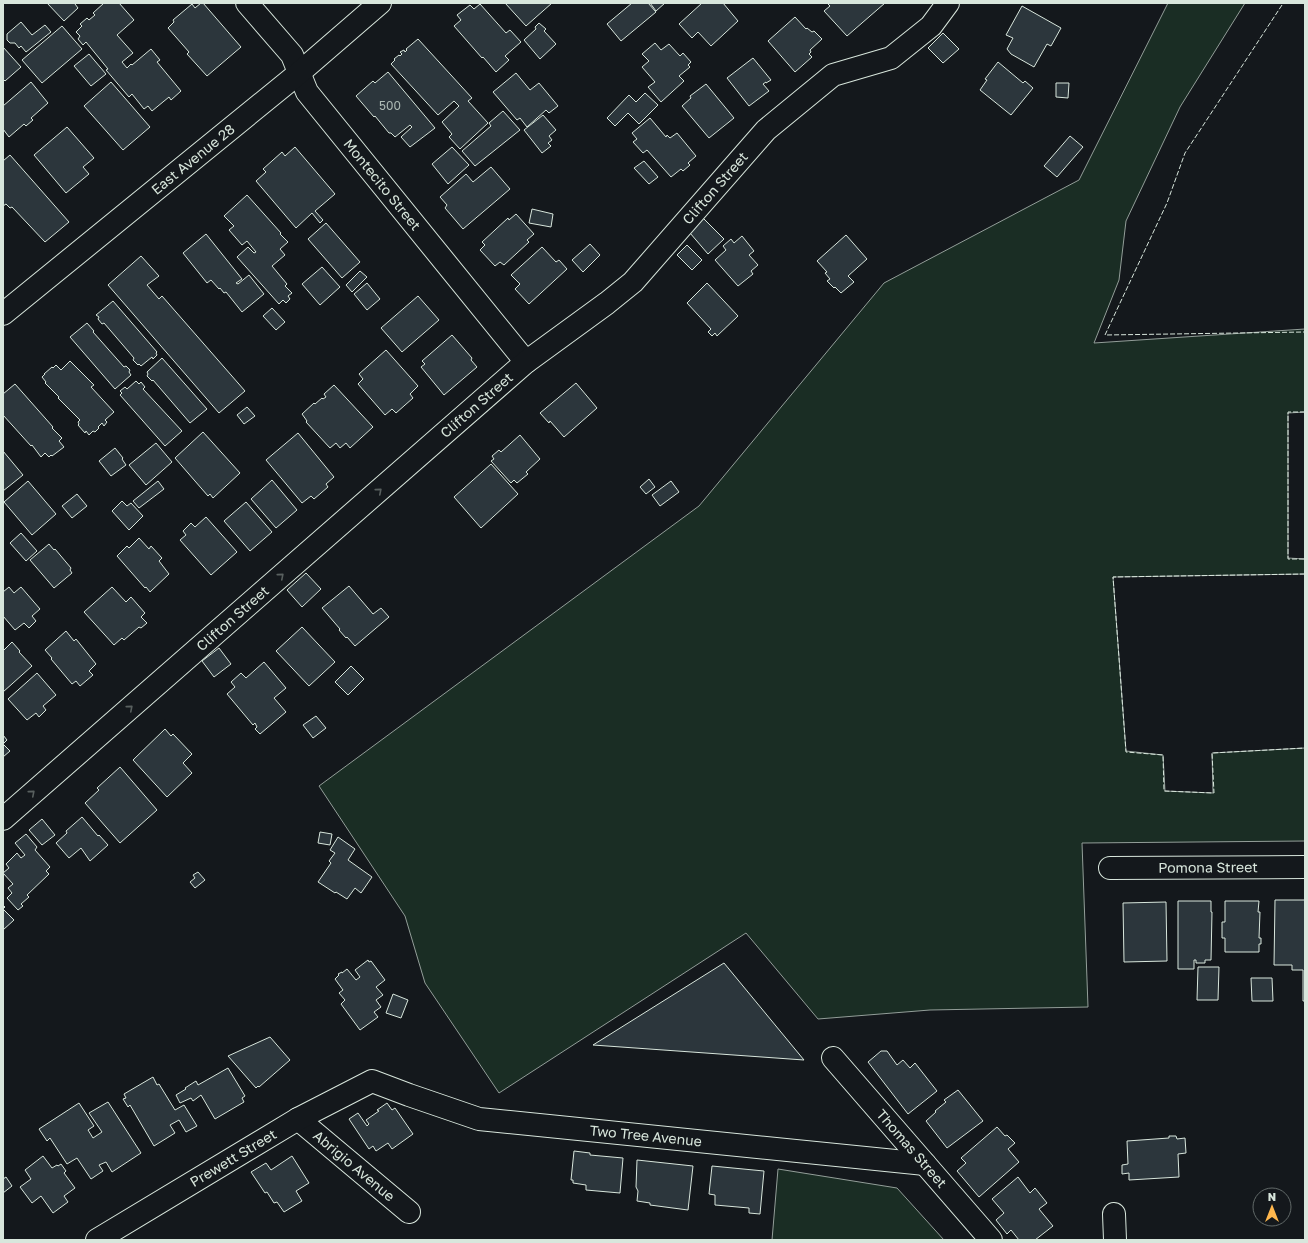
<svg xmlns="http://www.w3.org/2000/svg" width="1308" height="1243" viewBox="0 0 1308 1243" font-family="'Golos Text',sans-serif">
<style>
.green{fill:#1a2d24;stroke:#939e99}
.building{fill:#2c363c;stroke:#d8e6dc}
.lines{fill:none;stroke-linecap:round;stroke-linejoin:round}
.minor-casing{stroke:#d8e6dc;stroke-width:24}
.minor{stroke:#14181c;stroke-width:22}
.fence{stroke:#d8e6dc;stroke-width:1;stroke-dasharray:5 2;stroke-linecap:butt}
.oneway{stroke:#59605f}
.labels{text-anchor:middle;stroke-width:3;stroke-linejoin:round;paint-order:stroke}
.number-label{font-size:12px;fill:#adbab4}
.street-label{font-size:14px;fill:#d8e6dc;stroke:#14181c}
</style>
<rect width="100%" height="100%" fill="#14181c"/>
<path class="green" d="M1168,3H1245L1180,107L1126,221L1119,280L1094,343L1305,329V412L1288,413V558L1305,559V574L1113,577L1126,751L1163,755L1165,791L1213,793L1212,753L1305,748V841L1082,843L1088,1007L930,1010L818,1019L746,933L499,1093L425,983L405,916L319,786L699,506L884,283L1079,180Z
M778,1169L897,1188L944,1240H772Z"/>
<path class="building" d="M47,3H76L75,4L78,8L64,21Z
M104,3H119L134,20L117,35L133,53L122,62L127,68L131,64L132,65L151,49L160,60L157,62L181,91L171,100L169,97L152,111L148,106L144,109L132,94L129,97L106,70L108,69L86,42L83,45L78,39L80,36L76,32L82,26L80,24L87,18L89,20L95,15L93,13Z
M201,3H203L241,47L207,76L187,54L189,52L168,28L174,22L173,20L192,4L195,8Z
M505,3H552L526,26Z
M632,3H648L656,12L621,41L607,24Z
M650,3H665L656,11Z
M702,3H723L738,21L711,46L698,32L692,38L679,24Z
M827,3H885L847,36L824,11L830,6Z
M480,4L506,33L510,30L521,42L505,56L509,60L496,72L483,57L482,58L454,26L461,20L457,15L470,5L474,9Z
M1022,6L1061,28L1051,46L1047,44L1034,67L1011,54L1007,49L1013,38L1006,35Z
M795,17L806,29L807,28L812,32L814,31L822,39L810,50L811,52L809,54L812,57L795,72L768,41Z
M21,22L32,35L45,25L51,32L26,52L21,46L19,48L15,43H10L7,40V34Z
M539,23L546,29L544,31L556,44L540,59L524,40L536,29L535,27Z
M62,26L82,49L42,83L22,60Z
M943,33L959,49L943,63L928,48Z
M418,39L472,98L468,101L488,123L460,149L449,137L452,134L442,122L459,106L454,101L438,115L391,64L395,60L394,59L399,55L400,56L402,54L400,52L404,50L405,52L407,50L406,49Z
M655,43L661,50L669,44L680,56L683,53L691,62L688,65L690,67L679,76L684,81L661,102L648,87L655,82L642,67L649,61L642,54Z
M3,47L21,67L5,81L3,79Z
M89,54L106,74L91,86L74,66Z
M753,58L771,80L766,83V82L763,84L769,91L749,106L727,78Z
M998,62L1023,83L1025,81L1033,88L1011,115L980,90L987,80L985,79Z
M388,72L435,128L410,147L401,137L412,127L410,125L395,137L391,133H389L375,116L374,117L356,96L373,81L375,83Z
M516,73L530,90L539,83L558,106L549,113L546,110L527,127L520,118L517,120L493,92Z
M31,82L48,103L31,118L33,120L26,126L24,124L9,137L3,129V106Z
M111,82L150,127L123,150L84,106Z
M1056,83H1069L1068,98L1056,97Z
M706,84L734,118L709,138L682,106L691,98L690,96Z
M645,93L658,105L639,124L628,113L615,126L607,118L629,95L636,102Z
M503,111L520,130L475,166L462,151L491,126L489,123Z
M543,115L556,130L549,136L552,140L548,143L551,146L542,153L524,130Z
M650,118L666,137L667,135L670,138L677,133L696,156L688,163L690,165L683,171L681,169L671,177L647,150L643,153L633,142L637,139L632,133Z
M67,127L94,158L83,167L89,174L66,193L34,155Z
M1070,136L1083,147L1057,177L1044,166Z
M295,147L335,194L315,211L323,220L320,223L312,213L296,228L256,181L266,172L263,169L282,152L285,156Z
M452,147L469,165L448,184L432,164Z
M10,155L69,222L45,242L12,207L10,208L6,204L3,206V161Z
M644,161L658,177L649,184L634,168Z
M491,167L510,189L463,229L445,208L447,205L440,197L466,174L473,182Z
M247,195L281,233L280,234L288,242L280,249L285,255L272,266L287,284L285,286L292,293L288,296L290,299L286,303L283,300L279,304L237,257L248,247L254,253L256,252L247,241L242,245L229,230L234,226L224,216Z
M532,209L553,214L551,227L529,223Z
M516,214L534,234L527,240L529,242L504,265L500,262L495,266L480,250L485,245L482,242L508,218L509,220Z
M703,218L724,239L708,254L690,233Z
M326,223L360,262L342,278L308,239Z
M206,234L242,279L236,283L238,284L249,275L264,294L242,312L226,292L224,293L220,288L219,289L211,280L207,283L183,253Z
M846,235L867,259L848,276L854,282L841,293L835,287L834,288L827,281L830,279L825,273L827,272L817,261Z
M742,236L754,251L749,255L758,265L751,271L753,274L738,286L715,260L726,250L723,246L731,239L734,243Z
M590,244L600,255L583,272L572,260Z
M687,245L702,260L692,270L677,255Z
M542,247L556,262L559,260L567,269L529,304L515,289L520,284L511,275Z
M141,256L159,276L147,285L159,299L162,296L245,391L219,413L108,285Z
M322,267L340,287L320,305L302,284Z
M360,271L367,277L352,292L346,285Z
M367,283L380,299L367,310L354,294Z
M707,283L738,316L717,336L715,333L712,336L708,332L711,329L687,303Z
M418,296L439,320L402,352L381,328Z
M113,301L157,352L156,353L157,355L153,359L152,357L141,366L139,364L138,365L133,360L134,358L104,323L102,324L98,319L99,317L96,315Z
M272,308L285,322L276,330L263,316Z
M87,323L94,331L93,332L124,367L126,366L130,370L129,372L131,375L115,389L70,337Z
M452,335L472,358L471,360L477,367L444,395L421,367L425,364L422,361Z
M386,350L418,386L410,394L413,398L396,413L392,409L385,415L358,384L363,379L359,374Z
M162,358L207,409L190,423L153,380L152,381L147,376L148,374L147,372Z
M70,361L94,385L91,387L114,412L105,420L107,422L104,426L102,423L98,427L99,428L95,432L93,431L89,435L86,431L85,433L78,425L79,424L78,422L80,420L58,398L59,397L45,383L46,382L42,377L45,374H44L52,367L53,368L56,365L61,370Z
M136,381L139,384L141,382L145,387L143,389L182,431L165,446L120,395L122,393L120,391L125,387L127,389Z
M576,383L597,408L564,437L550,421L549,423L540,413Z
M15,384L53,427L52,428L62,438L59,441L64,447L52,456L51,455L49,457L45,453L41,457L32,445L31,446L3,415V394Z
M334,385L373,427L350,448L346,443L340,448L336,443L330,448L306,422L307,421L302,414L314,403L315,404L322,398L323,399L326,397L324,394Z
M247,407L255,416L244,424L237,415Z
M203,432L240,473L213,498L210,494L208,496L175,458Z
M298,433L334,477L326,484L328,487L314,499L311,496L302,503L266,460Z
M520,435L540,459L526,472L528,474L517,483L514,480L511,483L491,461L494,459L492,456L499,450L501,452Z
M156,443L172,462L146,485L129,465Z
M115,448L123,458L122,459L126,465L111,476L99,461Z
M3,451L23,475L3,491Z
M491,464L518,494L481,528L454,497Z
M649,479L655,487L646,494L640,487Z
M272,480L297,510L276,528L251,499Z
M28,481L56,514L32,535L4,502Z
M158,481L164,489L139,508L133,501Z
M671,481L679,492L660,506L652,495Z
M77,494L87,506L72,518L62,506Z
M122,501L127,506L131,503L143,516L129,530L112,511Z
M246,502L272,532L250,551L224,521Z
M206,517L237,552L211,575L180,540L186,535L183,531L191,523L195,527Z
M21,533L37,551L26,561L10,543Z
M139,538L149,549L151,546L162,558L159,561L169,574L150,592L146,587L145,588L117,556L127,546L129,548Z
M49,544L54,550L55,549L71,568L70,570L72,573L54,588L30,560Z
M306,573L321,589L302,607L287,590Z
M349,586L373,614L381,608L389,617L355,646L347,637L346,638L339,630L340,629L322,608Z
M9,587L14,593L21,587L40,609L32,616L36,621L29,628L24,623L15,630L3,616V592Z
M112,587L126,602L131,597L145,613L141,617L147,623L141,628L139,627L124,640L122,638L114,645L84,612Z
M302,627L335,662L309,686L276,651Z
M66,631L74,641L76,639L96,664L89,671L93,675L80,686L76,681L72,684L51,659L52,658L45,650Z
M12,642L20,651L19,652L32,666L3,692V651Z
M219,648L231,664L214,677L202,661Z
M264,662L286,688L274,698L286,712L260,734L255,729L257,727L255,723L253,725L227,694L235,687L231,682L241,673L246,678Z
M351,666L364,679L348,695L335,682Z
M37,673L56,695L43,706L46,710L39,717L36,713L27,720L8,699Z
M316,716L326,728L313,738L303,725Z
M165,729L171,736L173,734L192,754L183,763L192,773L167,797L133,760Z
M3,735L7,740L3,744L10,751L3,757Z
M120,767L157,810L120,843L85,803L99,790L97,788Z
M82,817L98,836L99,835L108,845L90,861L81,848L69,858L56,843L67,833L66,831Z
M42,819L55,835L42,845L29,830Z
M320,832L332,834L330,845L318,843Z
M26,834L37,847L35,850L50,867L46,871L49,874L27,895L29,897L21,904L23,906L18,910L7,898L12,893L8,888L13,884L3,873L9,868L6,864L17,853L21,858L25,855L15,843Z
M338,837L355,849L348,860L372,877L361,893L355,888L347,899L336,892L335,893L318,882L331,863L329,861L335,853L330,850Z
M198,872L205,880L195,888L190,882L195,878L193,875Z
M1275,900H1305V1001H1303V970H1292V965H1274Z
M1178,901H1211V912H1212L1211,960H1205V963H1196V960H1194V969H1178Z
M1225,901H1259L1258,912H1260L1259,938H1261V944H1259V952H1225V938H1222V922H1225Z
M1166,902L1167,961L1124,962L1123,903Z
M3,905L5,907L3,909L14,920L3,930Z
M368,960L369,962L371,961L385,980L376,987L383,995L376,1000L381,1007L374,1012L378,1017L360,1030L341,1004L345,1000L339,993L343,990L335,979L339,975L338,974L342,972V973L347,969L356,980L360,977L355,970Z
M724,963L804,1060L593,1045Z
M1198,967H1219L1218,1000H1197Z
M1251,978H1272L1273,1001H1252Z
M393,994L408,1000L401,1018L386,1013Z
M270,1037L290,1060L259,1087L258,1086L256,1088L228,1056Z
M881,1051H887L897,1065L903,1060L910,1068L915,1063L937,1091L908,1114L868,1062Z
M228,1068L245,1096L242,1098L244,1102L215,1119L201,1095L193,1101L191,1098L180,1103L176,1095L186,1089L185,1088L196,1081L198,1085Z
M153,1077L157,1085L159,1084L175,1110L184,1105L197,1126L186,1132L179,1120L170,1125L175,1133L154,1146L130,1105L128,1107L123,1099L126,1098L124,1094Z
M958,1090L983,1121L947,1148L926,1121L936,1112L935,1111L946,1102L944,1100Z
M108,1102L141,1153L112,1172L106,1162L99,1165L103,1171L91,1179L77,1158L67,1164L50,1138L47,1141L39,1129L79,1103L94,1126L88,1130L93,1138L102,1132L89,1113Z
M387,1103L392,1110L395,1108L413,1134L392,1149L388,1143L376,1151L373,1146L369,1149L349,1119L358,1113L367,1126L369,1124L366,1120L379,1111L377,1110Z
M997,1127L1005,1136L1007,1135L1015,1143L1008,1149L1019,1162L979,1197L957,1171L966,1163L961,1158Z
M1169,1136H1176L1177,1139L1185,1138L1186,1153L1178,1154L1179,1177L1129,1180V1173L1122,1174V1165L1128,1164L1127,1141L1169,1138Z
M574,1151L590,1153V1155L623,1158L620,1193L586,1190V1185L573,1183V1180H571Z
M43,1156L52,1168L57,1165L58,1166L61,1164L66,1171L64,1173L75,1188L64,1196L68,1202L53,1213L41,1196L32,1203L20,1187L31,1179L25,1170Z
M292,1156L309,1183L296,1191L302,1201L284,1212L277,1202L274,1203L267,1192L265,1193L251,1172L266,1163L271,1170Z
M637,1160L693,1166L688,1210L650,1205V1203L637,1201L638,1191L636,1187Z
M712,1166L764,1171L760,1214L749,1213V1208L715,1205V1195L709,1194Z
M6,1177L12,1186L3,1193V1179Z
M1018,1177L1030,1193L1035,1188L1047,1203L1039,1209L1053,1226L1035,1240H1019L1011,1230L1007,1234L996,1220L1004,1213L992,1199Z"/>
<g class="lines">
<defs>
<g id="minor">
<path id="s1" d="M247,3L292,55L307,92L526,362"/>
<path id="s2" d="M3,314L299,73L380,3"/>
<path id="s3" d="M3,819L526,362L607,303L633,282L766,130L833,75L891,58L931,26L948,3"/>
<path id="s4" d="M1110,868L1305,867"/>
<path id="s5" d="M833,1058L991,1240"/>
<path id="s6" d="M298,1119L409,1212"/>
<path d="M1114,1214L1115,1240"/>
<path id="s7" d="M97,1240L298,1119L372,1081L409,1095L479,1119L925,1164"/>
</g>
</defs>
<use href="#minor" class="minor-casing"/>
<use href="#minor" class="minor"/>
<path class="fence" d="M1282,5L1185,153L1167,203L1105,335L1305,332
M1305,412H1288V559H1305
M1305,574L1113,577L1126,752L1163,755L1164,791L1214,793L1212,753L1305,748"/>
</g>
<defs><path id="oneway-chevron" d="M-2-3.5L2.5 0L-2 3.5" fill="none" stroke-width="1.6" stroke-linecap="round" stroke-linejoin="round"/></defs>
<g class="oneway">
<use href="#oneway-chevron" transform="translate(379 491) rotate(-41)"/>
<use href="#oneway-chevron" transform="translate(281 576) rotate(-41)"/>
<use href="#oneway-chevron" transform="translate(130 708) rotate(-41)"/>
<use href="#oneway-chevron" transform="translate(32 793) rotate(-41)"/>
</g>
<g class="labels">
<g class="number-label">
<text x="390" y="110">500</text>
</g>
<g class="street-label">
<text dy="5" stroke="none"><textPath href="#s2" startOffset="245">East Avenue 28</textPath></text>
<text dy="5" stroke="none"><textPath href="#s1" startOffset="228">Montecito Street</textPath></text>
<text dy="5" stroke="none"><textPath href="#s3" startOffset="953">Clifton Street</textPath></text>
<text dy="5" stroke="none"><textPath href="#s3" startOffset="629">Clifton Street</textPath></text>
<text dy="5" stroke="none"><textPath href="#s3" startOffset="305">Clifton Street</textPath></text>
<text dy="5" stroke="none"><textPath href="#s4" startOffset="98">Pomona Street</textPath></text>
<text dy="5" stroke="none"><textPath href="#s7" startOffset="599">Two Tree Avenue</textPath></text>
<text dy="5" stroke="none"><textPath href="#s5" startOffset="120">Thomas Street</textPath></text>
<text dy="5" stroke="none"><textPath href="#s7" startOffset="159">Prewett Street</textPath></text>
<text dy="5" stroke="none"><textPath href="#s6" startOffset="73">Abrigio Avenue</textPath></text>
</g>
</g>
<rect width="1308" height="1243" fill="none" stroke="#d8e6dc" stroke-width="8"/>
<g transform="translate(1272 1207)"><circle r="19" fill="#14181c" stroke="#626a69"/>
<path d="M0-3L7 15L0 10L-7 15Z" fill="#ffb74d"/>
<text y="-6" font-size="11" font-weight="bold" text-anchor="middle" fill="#d8e6dc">N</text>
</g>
</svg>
